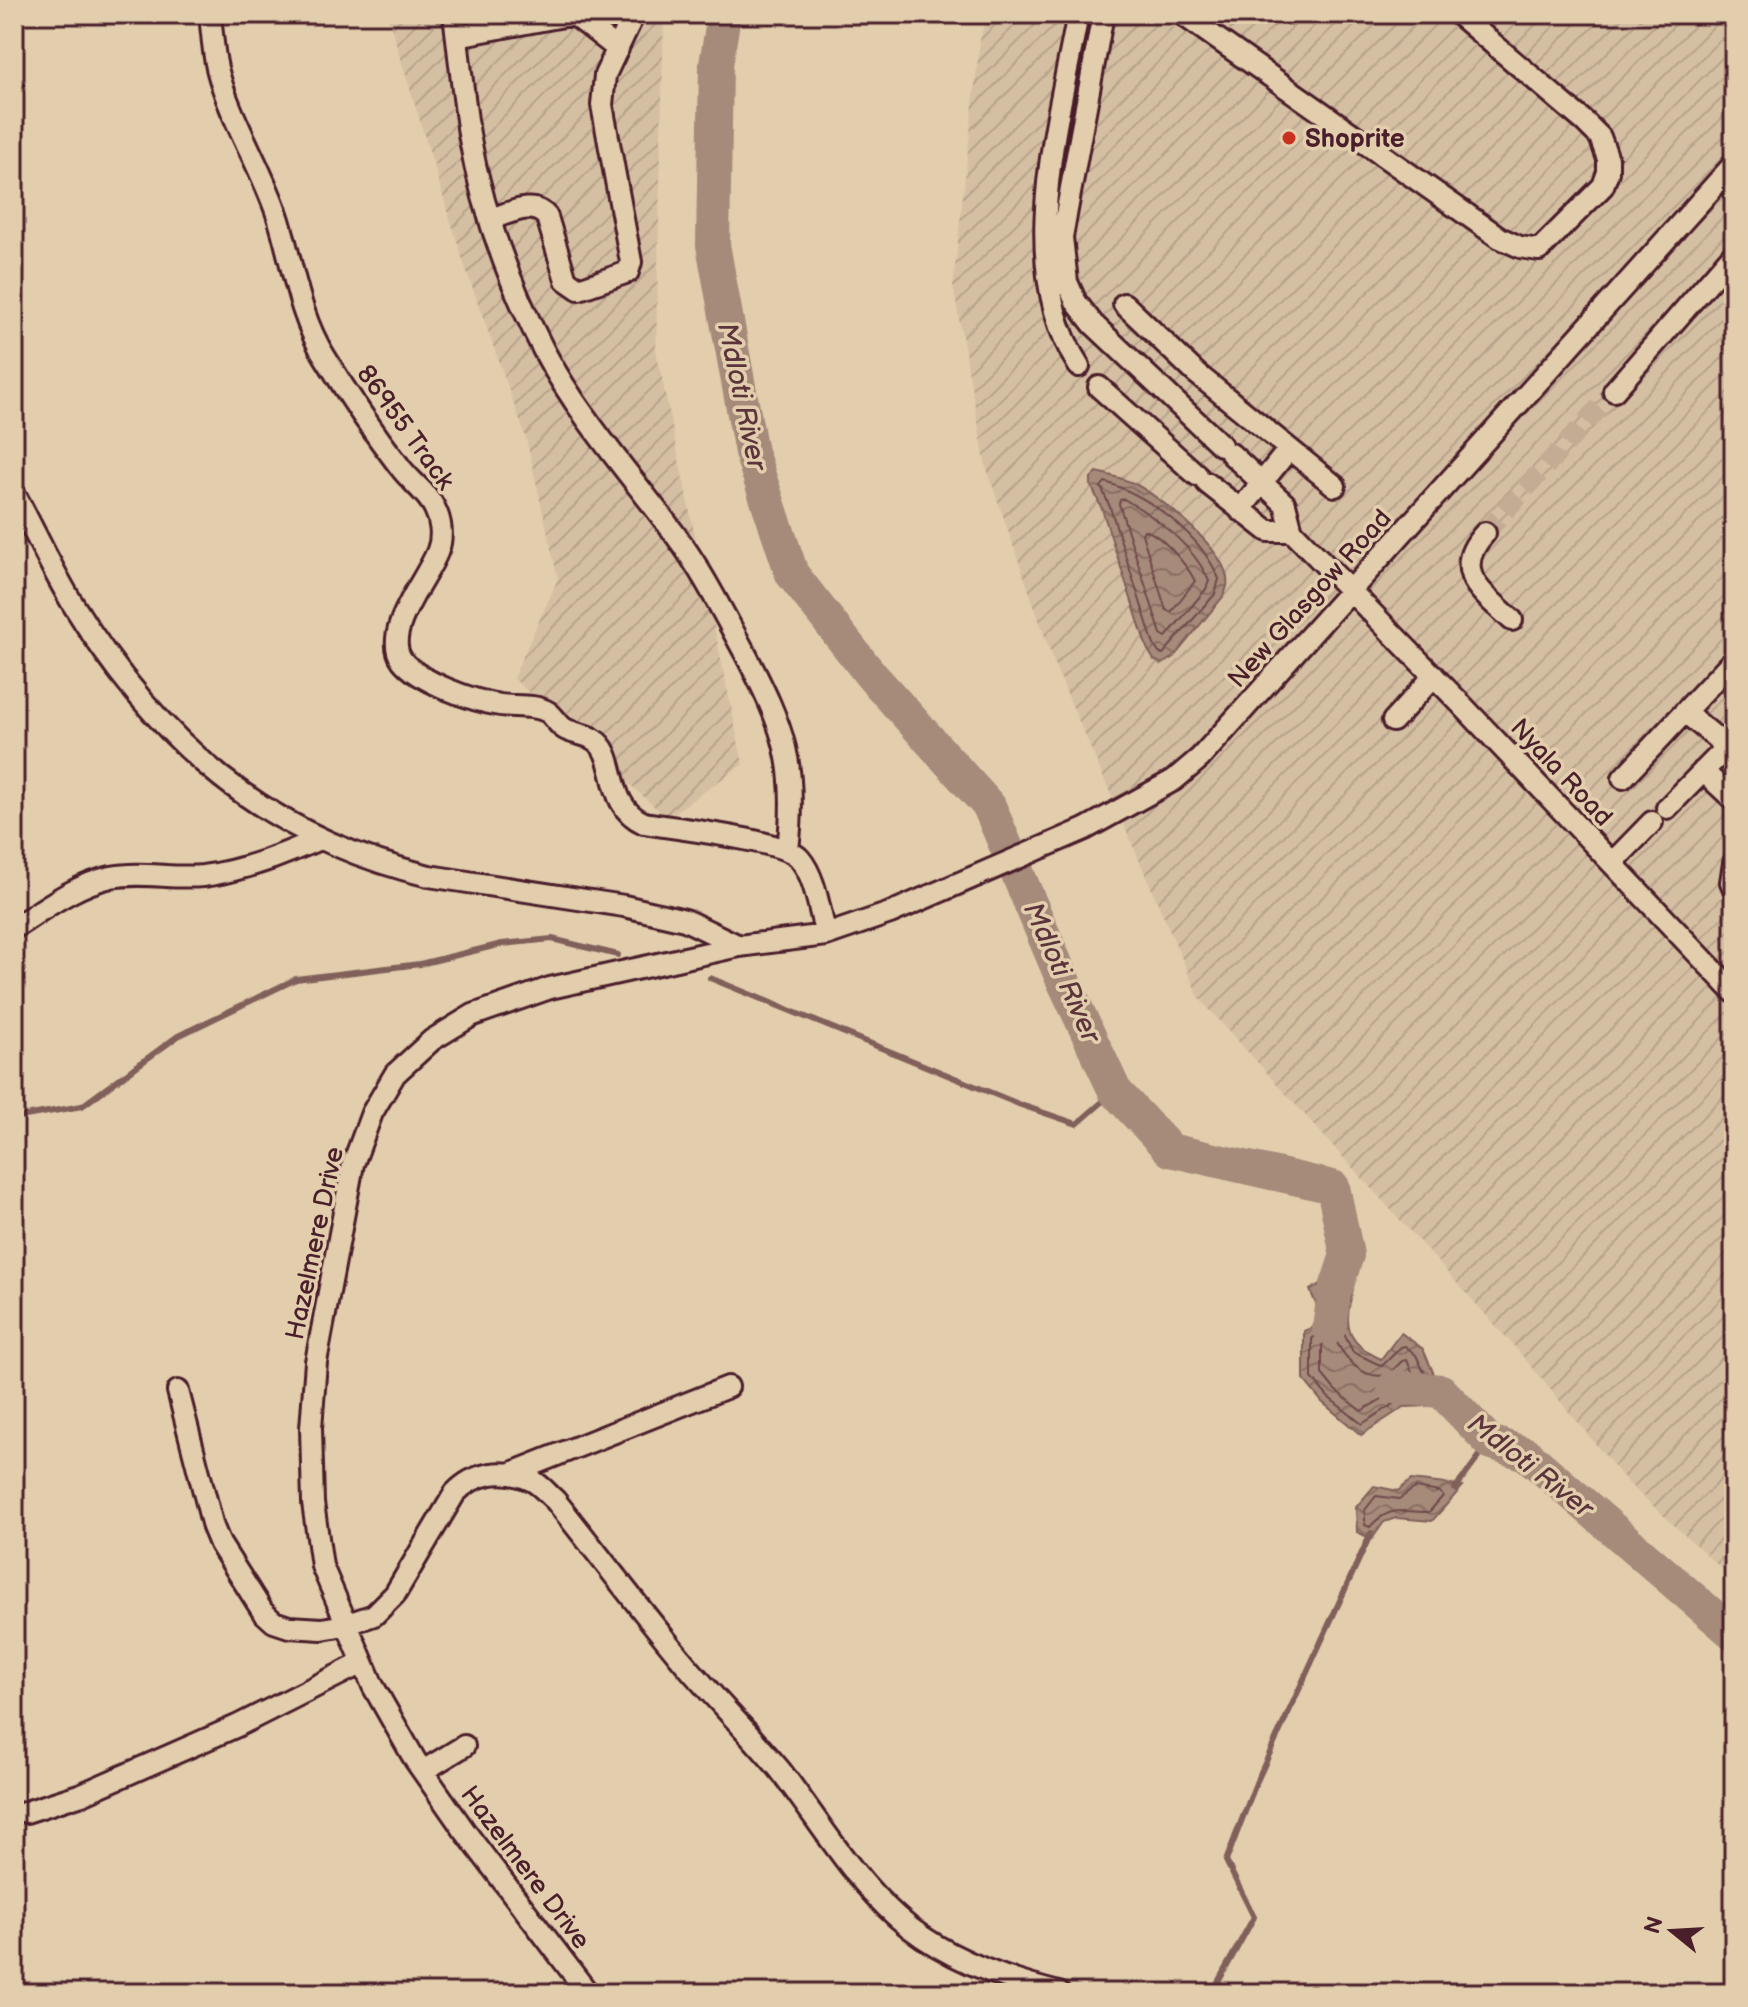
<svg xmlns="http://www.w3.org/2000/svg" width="1748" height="2007" viewBox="0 0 1748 2007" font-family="'Balsamiq Sans',sans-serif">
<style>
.industrial{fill:url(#industrial-furrows)}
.water{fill:url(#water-waves);stroke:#815f5a;stroke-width:2}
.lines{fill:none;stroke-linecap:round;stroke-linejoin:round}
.shore{stroke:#6f4a4b;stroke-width:2}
.stream{stroke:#815f5a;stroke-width:6}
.river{stroke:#a68a7a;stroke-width:34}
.minor-tunnel{stroke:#c4ab93;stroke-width:20;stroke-dasharray:20 10;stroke-linecap:butt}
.minor-casing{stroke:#4a1f2b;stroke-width:26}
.minor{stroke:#e2cead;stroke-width:20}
.poi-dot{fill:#c8321e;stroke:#e2cead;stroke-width:3}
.labels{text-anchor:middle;stroke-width:7;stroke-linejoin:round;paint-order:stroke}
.poi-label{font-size:26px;font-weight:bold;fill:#4a1f2b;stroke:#e2cead;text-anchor:start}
.street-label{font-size:26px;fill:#4a1f2b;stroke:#e2cead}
.water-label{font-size:28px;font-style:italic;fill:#5c343b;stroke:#e2cead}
</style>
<defs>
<pattern id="industrial-furrows" width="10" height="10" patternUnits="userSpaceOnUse" patternTransform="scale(2)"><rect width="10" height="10" fill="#d5bfa2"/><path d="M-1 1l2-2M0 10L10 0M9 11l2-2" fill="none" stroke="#b8a48c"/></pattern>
<pattern id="water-waves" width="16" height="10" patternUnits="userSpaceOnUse" patternTransform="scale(2)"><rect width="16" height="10" fill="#a68a7a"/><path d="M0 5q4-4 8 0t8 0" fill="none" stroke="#897064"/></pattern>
</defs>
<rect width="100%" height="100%" fill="#e2cead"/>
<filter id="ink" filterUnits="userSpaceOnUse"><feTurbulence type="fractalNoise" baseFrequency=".0125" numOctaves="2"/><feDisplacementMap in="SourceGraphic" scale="16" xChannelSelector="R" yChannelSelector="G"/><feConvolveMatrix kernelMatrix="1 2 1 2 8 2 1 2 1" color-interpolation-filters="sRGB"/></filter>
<g filter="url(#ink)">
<path class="industrial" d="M387,14H664L656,350L743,764L667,818L513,678L558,579L526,438L464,264Z
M987,14H1734V1580L1628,1483L1514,1346L1199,998L1055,666L986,467L953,286L980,40Z"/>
<path class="water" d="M1097,472C1109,475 1121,478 1133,483C1158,495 1233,554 1227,586C1226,591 1224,594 1222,598L1173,658L1162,664L1154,660L1147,648L1102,509L1091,485V478Z
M1326,1281L1353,1289C1344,1325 1344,1342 1381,1359L1401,1333L1423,1349L1440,1388L1428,1406L1404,1407L1361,1435L1322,1402L1304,1380V1331L1318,1325L1321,1316L1310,1290Z
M1411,1480L1463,1486L1432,1521L1396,1518L1384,1522L1372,1539L1357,1532L1356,1507L1374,1486L1398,1491Z"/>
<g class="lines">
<path class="shore" d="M1105,482C1150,496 1201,535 1219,579L1215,594L1163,654L1159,653L1154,645L1110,507L1101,487Z
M1124,499C1156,517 1194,546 1209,581L1206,589L1166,637L1161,634L1119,504L1120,500Z
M1144,530C1161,534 1187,565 1195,581L1171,612L1166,610L1142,534Z
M1328,1290L1342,1296L1338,1322L1353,1352L1382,1366L1401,1347L1405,1346L1416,1355L1430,1385L1424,1397L1400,1400L1362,1424L1328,1397L1312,1378V1339C1332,1319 1331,1324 1321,1295Z
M1331,1338L1335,1339C1345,1359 1364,1382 1389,1374L1402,1361L1407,1360L1418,1387L1396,1391L1361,1411L1335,1390L1322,1374V1345Z
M1415,1488L1440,1492L1443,1496L1429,1512C1403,1512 1389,1505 1370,1527L1365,1525V1510L1376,1496L1399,1499Z"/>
<path class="stream" d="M710,978L1021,1105L1077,1124L1115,1091
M14,1118L82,1106L178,1036L296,979L420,964L502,944L552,939L618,955
M1455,1489L1490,1442
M1212,1993L1254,1917L1226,1861L1256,1783L1371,1533"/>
<path class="river" d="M724,14L716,65L713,245L751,452L792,574L871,675L989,806L1061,976L1115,1091L1170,1150L1333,1187L1347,1255L1334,1294L1329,1328
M1394,1387L1441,1391L1490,1442L1526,1454L1734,1634"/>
<path class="minor-tunnel" d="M1485,533L1614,391"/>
<defs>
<path id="minor" d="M210,14C212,32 213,51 217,68C230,120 263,169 279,220C293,266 299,316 325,357C348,395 373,432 400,467C410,481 428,493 435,509C441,521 443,537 438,550C429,577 381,631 402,660C419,682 473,701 500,705C514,707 535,704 548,712C554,716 558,725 565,729C574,734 585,734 593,739C620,754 603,805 644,823C673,828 786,840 800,859C816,878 819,911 826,935
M454,14C459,54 463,94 469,134C482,210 509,283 544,351C579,417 630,474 674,533C702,570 723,613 745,653C784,728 798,764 788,850
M1078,14C1058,123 1015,266 1079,366
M1103,14L1062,237L1067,282L1076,302L1093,324L1221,445
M1182,14L1500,238L1520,247L1539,250L1603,186L1608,172V159L1600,137L1585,122L1458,14
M457,36L569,15L577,17L618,49
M490,219C508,214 533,199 547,217L566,280L579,289L628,272L631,262L602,105L605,75L634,14
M1124,304L1196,373L1335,486
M1099,387L1197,475
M1614,391L1734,253
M1231,454L1285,504L1292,531
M1207,483L1268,531H1292L1461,704L1734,992
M14,493C33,528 50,566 71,601C157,742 265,837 429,876L624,906L685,920L739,946
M1240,510L1289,449
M1485,533C1449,572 1483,593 1512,620
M1685,712L1727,747
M1393,721L1434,676
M1703,771L1734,800
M1623,778L1734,659
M1667,808L1734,740
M1612,863L1652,822
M1734,863L1731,882L1734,889
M14,928C45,908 75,885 111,877C142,871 172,879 203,876C243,871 283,855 319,839
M178,1391L213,1527L220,1544L263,1612L274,1622L289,1627L322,1629L345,1625L374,1615L395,1594L455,1493C475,1472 504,1468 531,1480C540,1484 548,1494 555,1500C599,1555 642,1612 687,1666C717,1701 750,1734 780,1770C818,1819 850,1875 897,1917C941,1957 1003,1979 1059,1993
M509,1474L728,1387
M423,1771L464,1746
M26,1812L82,1794L237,1726L362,1663
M588,1993L464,1830L415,1760L373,1686L322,1566L313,1503L311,1428L316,1362L353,1164L372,1113L395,1074L432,1040L473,1015L550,988L739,946L826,935L890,913L1085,829L1174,780L1200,758L1734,164"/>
</defs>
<use href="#minor" class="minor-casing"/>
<use href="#minor" class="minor"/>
</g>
</g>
<circle class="poi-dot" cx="1289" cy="138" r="8"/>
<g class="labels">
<g class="poi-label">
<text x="1305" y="147">Shoprite</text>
</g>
<g class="street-label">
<text transform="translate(406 427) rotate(54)" y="9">86955 Track</text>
<text transform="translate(1309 598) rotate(-48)" y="9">New Glasgow Road</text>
<text transform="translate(1562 772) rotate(47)" y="9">Nyala Road</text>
<text transform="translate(314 1243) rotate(-78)" y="9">Hazelmere Drive</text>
<text transform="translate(526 1867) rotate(53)" y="9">Hazelmere Drive</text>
</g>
<g class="water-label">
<text transform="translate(743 396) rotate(78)" y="10">Mdloti River</text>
<text transform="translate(1063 972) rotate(66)" y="10">Mdloti River</text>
<text transform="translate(1531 1465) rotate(38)" y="10">Mdloti River</text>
</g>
</g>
<rect width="1748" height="2007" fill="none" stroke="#e2cead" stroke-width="48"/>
<rect x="24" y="24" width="1700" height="1959" fill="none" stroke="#4a1f2b" stroke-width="3" filter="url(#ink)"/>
<g transform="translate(1672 1931) rotate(288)" stroke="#e2cead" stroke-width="6" paint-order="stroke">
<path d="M0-6L14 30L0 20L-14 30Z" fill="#4a1f2b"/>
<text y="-12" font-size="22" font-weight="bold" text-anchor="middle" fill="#4a1f2b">N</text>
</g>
</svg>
